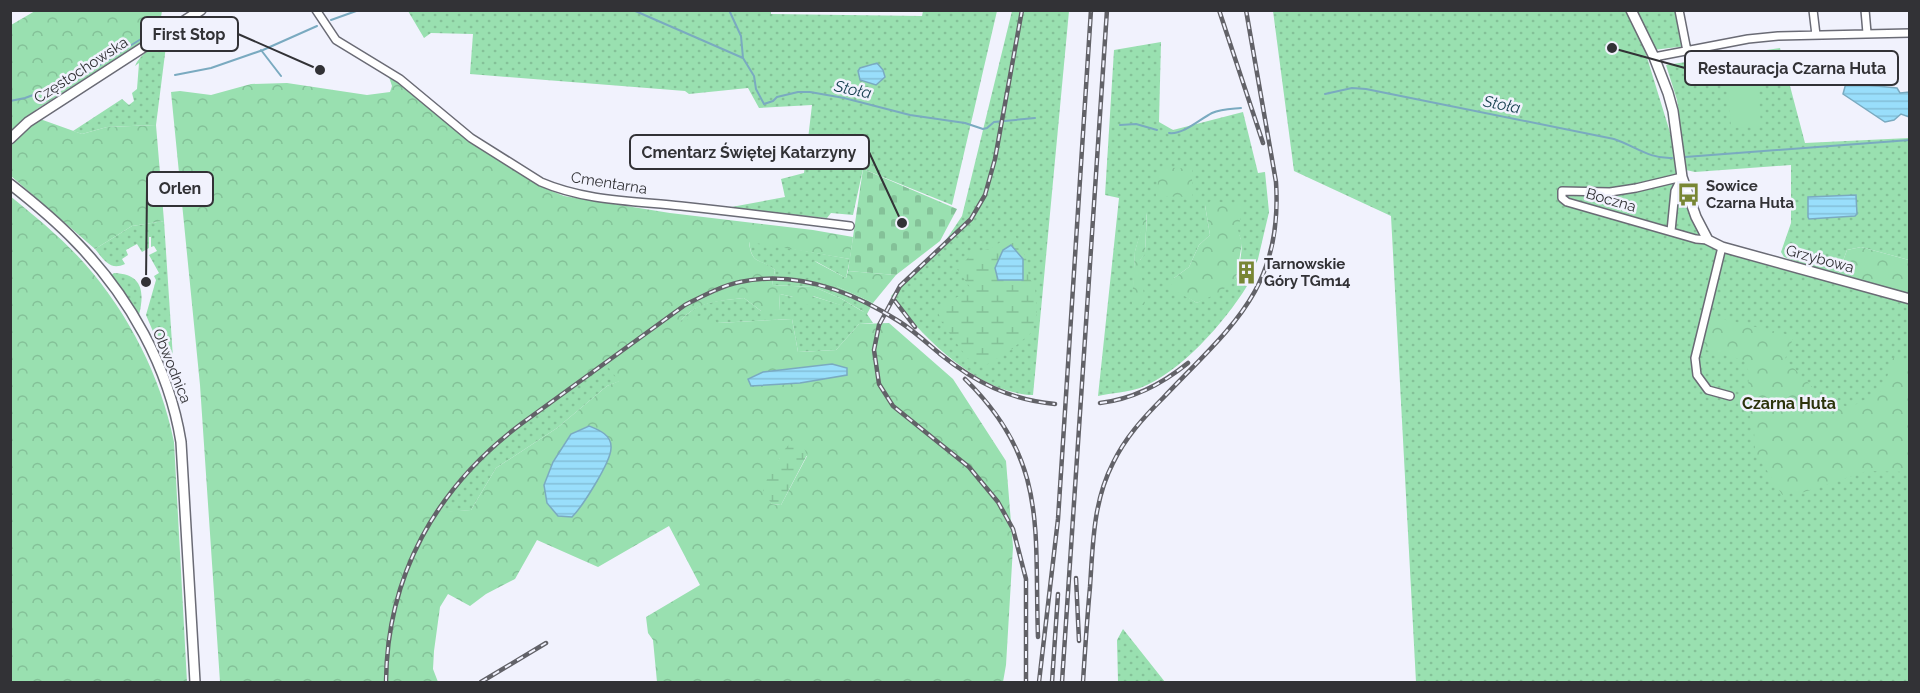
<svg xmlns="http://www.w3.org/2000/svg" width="1920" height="693" viewBox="0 0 1920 693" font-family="Raleway,sans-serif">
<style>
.grass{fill:url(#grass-dots);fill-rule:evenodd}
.forest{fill:url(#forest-crowns);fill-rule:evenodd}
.wetland{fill:url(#wetland-marsh)}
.cemetery{fill:url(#cemetery-stones)}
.garden{fill:#99e0b0}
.water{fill:url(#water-rules);stroke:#7aaac0;stroke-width:1.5}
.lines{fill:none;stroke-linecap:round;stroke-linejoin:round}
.stream{stroke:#7aaac0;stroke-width:2}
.street-casing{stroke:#6a6b75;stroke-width:10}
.secondary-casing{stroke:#6a6b75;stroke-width:12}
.street{stroke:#fff;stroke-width:7}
.secondary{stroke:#fff;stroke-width:9}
.rail-casing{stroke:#626268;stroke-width:4.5}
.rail{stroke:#f1f2fd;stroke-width:2;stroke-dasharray:7;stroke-linecap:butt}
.labels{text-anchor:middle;stroke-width:5;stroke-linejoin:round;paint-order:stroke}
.street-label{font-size:15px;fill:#323236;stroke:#f1f2fd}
.poi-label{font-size:15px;font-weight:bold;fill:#323236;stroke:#f1f2fd;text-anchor:start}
.water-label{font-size:16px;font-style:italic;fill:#1b4453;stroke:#f1f2fd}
.neighbourhood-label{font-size:16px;font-weight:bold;fill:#2c330b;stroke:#f1f2fd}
.leader{fill:none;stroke:#323236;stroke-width:2}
.callout-dot{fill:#323236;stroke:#f1f2fd;stroke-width:2}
.callout{fill:#f1f2fd;stroke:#323236;stroke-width:2}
.callout-label{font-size:16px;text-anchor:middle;font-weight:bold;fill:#323236}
</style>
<defs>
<pattern id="grass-dots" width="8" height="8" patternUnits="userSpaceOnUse" patternTransform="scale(1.5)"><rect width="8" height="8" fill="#99e0b0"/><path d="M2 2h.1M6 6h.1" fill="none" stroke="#84c198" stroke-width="1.8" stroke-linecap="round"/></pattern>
<pattern id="forest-crowns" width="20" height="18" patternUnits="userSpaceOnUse" patternTransform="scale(1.5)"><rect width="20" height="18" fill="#99e0b0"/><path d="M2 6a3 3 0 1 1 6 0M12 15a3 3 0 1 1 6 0" fill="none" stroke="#84c198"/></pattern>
<pattern id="wetland-marsh" width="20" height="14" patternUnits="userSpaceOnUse" patternTransform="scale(1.5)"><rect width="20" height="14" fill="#99e0b0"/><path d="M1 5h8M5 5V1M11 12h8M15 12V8" fill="none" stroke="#84c198"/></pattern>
<pattern id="cemetery-stones" width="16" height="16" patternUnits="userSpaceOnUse" patternTransform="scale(1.5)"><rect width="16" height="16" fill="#99e0b0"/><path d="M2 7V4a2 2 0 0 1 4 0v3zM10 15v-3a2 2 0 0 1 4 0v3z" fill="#84c198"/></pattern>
<pattern id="water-rules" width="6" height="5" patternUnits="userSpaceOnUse" patternTransform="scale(1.5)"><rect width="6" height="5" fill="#99defb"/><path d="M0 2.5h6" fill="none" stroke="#84bfd8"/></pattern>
</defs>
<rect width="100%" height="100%" fill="#f1f2fd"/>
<path class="grass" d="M771,10V14L922,16L923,11H997L952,205L863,169L853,215L831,213L827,218L726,208L785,197L781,179L804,173L812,105L759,108L748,88L689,94L685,91L470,74L473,34L431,33L424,38L408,11Z
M1012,11H1069L1033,395C979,394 922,337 891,296L946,240L962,216Z
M1273,11H1677L1686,46L1645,51L1704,243L1909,301V682H1416L1391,216L1294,171Z
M1161,42L1159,122L1173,130L1243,112L1258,173L1265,172L1269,212L1258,259L1254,268L1243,265L1237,282L1247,286C1225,322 1180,373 1140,388C1129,392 1111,393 1098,396L1119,198L1105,195L1114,50ZM1205,205C1242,232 1248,231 1236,279L1197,303L1189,298L1174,278L1189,267L1199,245L1210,235ZM1147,212L1145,253L1140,260L1133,305L1135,251Z
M162,43L166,46L156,125L107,127L82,134L73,131L122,99L129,105L134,101L132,93L137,89L139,63L135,66C140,54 151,49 162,43Z
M1780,48L1805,143L1909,138V260L1861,247L1847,250L1837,277L1784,257L1781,252L1791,223V165L1695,172L1686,170L1677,100L1666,65Z
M164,221L175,389L173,390L160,348L146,315L156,280L154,276L159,273L149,255L157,251L154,246L151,247V237H149V248L142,252L137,244L126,250L128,255L122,259L125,264C110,271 104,260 95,249L132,226Z
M749,241L850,259L846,278L815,261L838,287L873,303L867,314L873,323L859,324L836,350L798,352L792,319L717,323H679C697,300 718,301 744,298L761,311H779L780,294L793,297L812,296L864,312L840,298L814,287L772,285L775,270C760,257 752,267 749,241Z
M114,273C142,274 145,291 139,315L111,275Z
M606,363L620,381L607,386L557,428L496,468L471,510L436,513L454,486L496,443Z
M1123,629L1165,682H1118L1117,640Z"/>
<path class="forest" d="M35,11H162L159,29L161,30L37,109L11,132V25Z
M389,77L393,78L469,141L542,187L564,196L670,213L813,230L853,237L850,259L749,242C752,267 761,257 775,270L772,285L814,287L840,298L867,314L813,296L810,304L799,306L793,297L780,294L779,312L761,311L744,298C720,301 696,301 680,322L709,313L717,323L792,319L798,352L836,350L859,324L889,323L953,379L1006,461L1013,547L1006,665L1003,682H657L653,640L648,633L646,617L700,585L669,526L598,567L537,540L515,579L486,594L470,606L448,594L440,607L434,651L433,669L438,682H220L200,385L171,92L180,91L211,95L251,84L287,83L367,95L390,92L392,86ZM605,363L619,381L607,386L557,428L496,468L471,510L436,512C473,447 546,406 605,363ZM807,456L781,505L772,504L769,499L774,470L780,458Z
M40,119L82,134L107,127L156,125L164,221L132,226L95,249L11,176V146L22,133Z
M1160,167L1192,169V197L1156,196Z
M10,196C36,217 63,239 85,264C129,314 161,377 174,442L187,682H11Z
M1211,201L1243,205L1238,230L1242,243L1236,279L1220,292L1197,303L1170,288L1174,278L1189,267L1199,245L1210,235L1205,205Z
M1147,208L1145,254L1140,260L1145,305H1132L1135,251Z
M1861,247L1909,260V296L1837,277L1847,250Z
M814,261L846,278L848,271L896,275L873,303L838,287L811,267Z
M1709,316L1794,336L1785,359L1818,393L1849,408L1883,390L1893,358L1909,362V472L1867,471L1801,493L1794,492L1783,496L1755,452L1754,429L1747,406L1749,372L1744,360L1702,349Z"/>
<path class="wetland" d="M1014,233L1026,258L1029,277L1035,288L1037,312L1032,332L1011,350L986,365L968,359L942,323L936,307L972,290L957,269L974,252L990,249Z
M793,440C801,443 804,447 807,455L781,505L772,504L763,492V486L785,449Z"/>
<path class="cemetery" d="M863,169L957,209L940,241L896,275L848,271Z"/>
<path class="garden" d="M1757,70L1761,126L1731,128L1727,73Z"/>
<path class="water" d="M877,63L883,70L885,77L876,85L860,80L858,71L860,68Z
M1846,83L1897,88L1900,93L1909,92V117L1901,114L1894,120L1885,122L1843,94Z
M1856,195L1857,214L1855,216L1809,219L1808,217V197Z
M1011,245L1023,259V280H998L995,268L1003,250Z
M832,364L847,368V375L800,383L751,386L748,379L763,372Z
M589,426C599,430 612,435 611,448C611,462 582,507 572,517L558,516L547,503L544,485L553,462L571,434Z"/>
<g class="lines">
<path class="stream" d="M633,10L743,58
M729,10L741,36L743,58L754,76L756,89L764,104L773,101L777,97L798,92H810L844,98L910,115L965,123L983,129L987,128L994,122L1035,118
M331,20L359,10
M261,50L281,76
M175,75L211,68L263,50L317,26
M1325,94L1352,88L1366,89L1614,139C1635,146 1649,159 1672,158
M10,101L25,98L79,78L141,39
M1120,125L1136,124L1157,130
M1169,133C1183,135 1200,119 1212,113C1221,109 1231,109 1241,108
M1685,157L1910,140"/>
<defs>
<path id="street" d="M316,10L336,40L400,79L471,138L541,182C585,201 634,201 681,206C737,212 794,219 850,226
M1679,10L1687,51
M1813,10L1816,35
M1865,10L1867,33
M1654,57L1748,39L1778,36L1910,33
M1682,177L1636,188L1610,192L1562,191V198L1567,202L1696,239L1708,240
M1671,231L1675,191L1682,177
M1722,247L1695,358L1697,375L1708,390L1730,396"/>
<path id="secondary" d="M1631,10L1654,57L1668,93L1673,111L1682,177L1696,217L1708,240L1722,247L1910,299
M10,139L28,122L201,10
M10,184C33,202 56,221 76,242C129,296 169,367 181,442L195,682"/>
</defs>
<use href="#street" class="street-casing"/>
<use href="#secondary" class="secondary-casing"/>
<use href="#street" class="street"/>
<use href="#secondary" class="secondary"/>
<defs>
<path id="rail" d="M1022,10L995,159L985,195L971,219L900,286L879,325L874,350L879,384L893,406L969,467L998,502L1013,529L1026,579V682
M1219,10L1263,143
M895,301L915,327
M965,379C1049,461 1034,530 1038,637
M1100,403C1134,399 1162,384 1188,363
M1076,578L1079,641
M386,682C387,575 436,488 521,424L685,305C703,296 721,286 740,282C796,270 853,292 900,322C914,331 927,343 940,354C975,382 1010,400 1055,404
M481,682L546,643
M1039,682L1058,519L1091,10
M1052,682L1058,594
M1062,682L1107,10
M1083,682C1085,651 1087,619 1090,587C1093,544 1093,502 1113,463C1125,438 1143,418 1163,398C1230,327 1283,290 1276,182L1246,10"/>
</defs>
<use href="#rail" class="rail-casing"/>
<use href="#rail" class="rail"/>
</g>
<defs>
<symbol id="bus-bare" viewBox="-9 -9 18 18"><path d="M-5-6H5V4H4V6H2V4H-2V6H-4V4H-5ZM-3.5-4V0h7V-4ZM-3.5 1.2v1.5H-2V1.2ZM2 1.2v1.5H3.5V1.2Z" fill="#788634" stroke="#f1f2fd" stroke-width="2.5" paint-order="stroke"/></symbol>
<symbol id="building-bare" viewBox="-9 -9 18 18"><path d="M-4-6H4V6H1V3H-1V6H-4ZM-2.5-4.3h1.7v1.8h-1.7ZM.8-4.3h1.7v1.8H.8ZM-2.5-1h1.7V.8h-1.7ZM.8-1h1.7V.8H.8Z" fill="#788634" stroke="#f1f2fd" stroke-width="2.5" paint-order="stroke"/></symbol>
</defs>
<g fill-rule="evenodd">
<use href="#bus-bare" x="1672" y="178" width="33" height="33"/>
<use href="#building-bare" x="1230" y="256" width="33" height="33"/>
</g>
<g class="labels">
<g class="street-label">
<text transform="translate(81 70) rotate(-33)" y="5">Częstochowska</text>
<text transform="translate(609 183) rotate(9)" y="5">Cmentarna</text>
<text transform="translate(1611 200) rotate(16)" y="5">Boczna</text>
<text transform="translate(1820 259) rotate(15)" y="5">Grzybowa</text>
<text transform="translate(172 366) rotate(68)" y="5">Obwodnica</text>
</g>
<g class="poi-label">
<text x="1706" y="191">Sowice<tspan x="1706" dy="17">Czarna Huta</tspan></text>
<text x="1264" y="269">Tarnowskie<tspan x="1264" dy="17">Góry TGm14</tspan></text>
</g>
<g class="water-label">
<text transform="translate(853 89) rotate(12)" y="6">Stoła</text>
<text transform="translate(1502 104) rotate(11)" y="6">Stoła</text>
</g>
<g class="neighbourhood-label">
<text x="1789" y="409">Czarna Huta</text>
</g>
</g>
<path class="leader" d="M320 70L238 34M1612 48L1685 68M902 223L869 152M146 282L147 189"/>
<g class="callout-dot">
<circle cx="320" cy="70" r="6"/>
<circle cx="1612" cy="48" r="6"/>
<circle cx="902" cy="223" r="6"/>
<circle cx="146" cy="282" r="6"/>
</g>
<g class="callout">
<rect x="141" y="17" width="97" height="34" rx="6"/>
<rect x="1685" y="51" width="213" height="34" rx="6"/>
<rect x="630" y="135" width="239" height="34" rx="6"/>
<rect x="147" y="172" width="66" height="34" rx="6"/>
</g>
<g class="callout-label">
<text x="189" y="40">First Stop</text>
<text x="1792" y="74">Restauracja Czarna Huta</text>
<text x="749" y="158">Cmentarz Świętej Katarzyny</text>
<text x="180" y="194">Orlen</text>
</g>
<rect width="1920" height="693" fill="none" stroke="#323236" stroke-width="24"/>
</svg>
